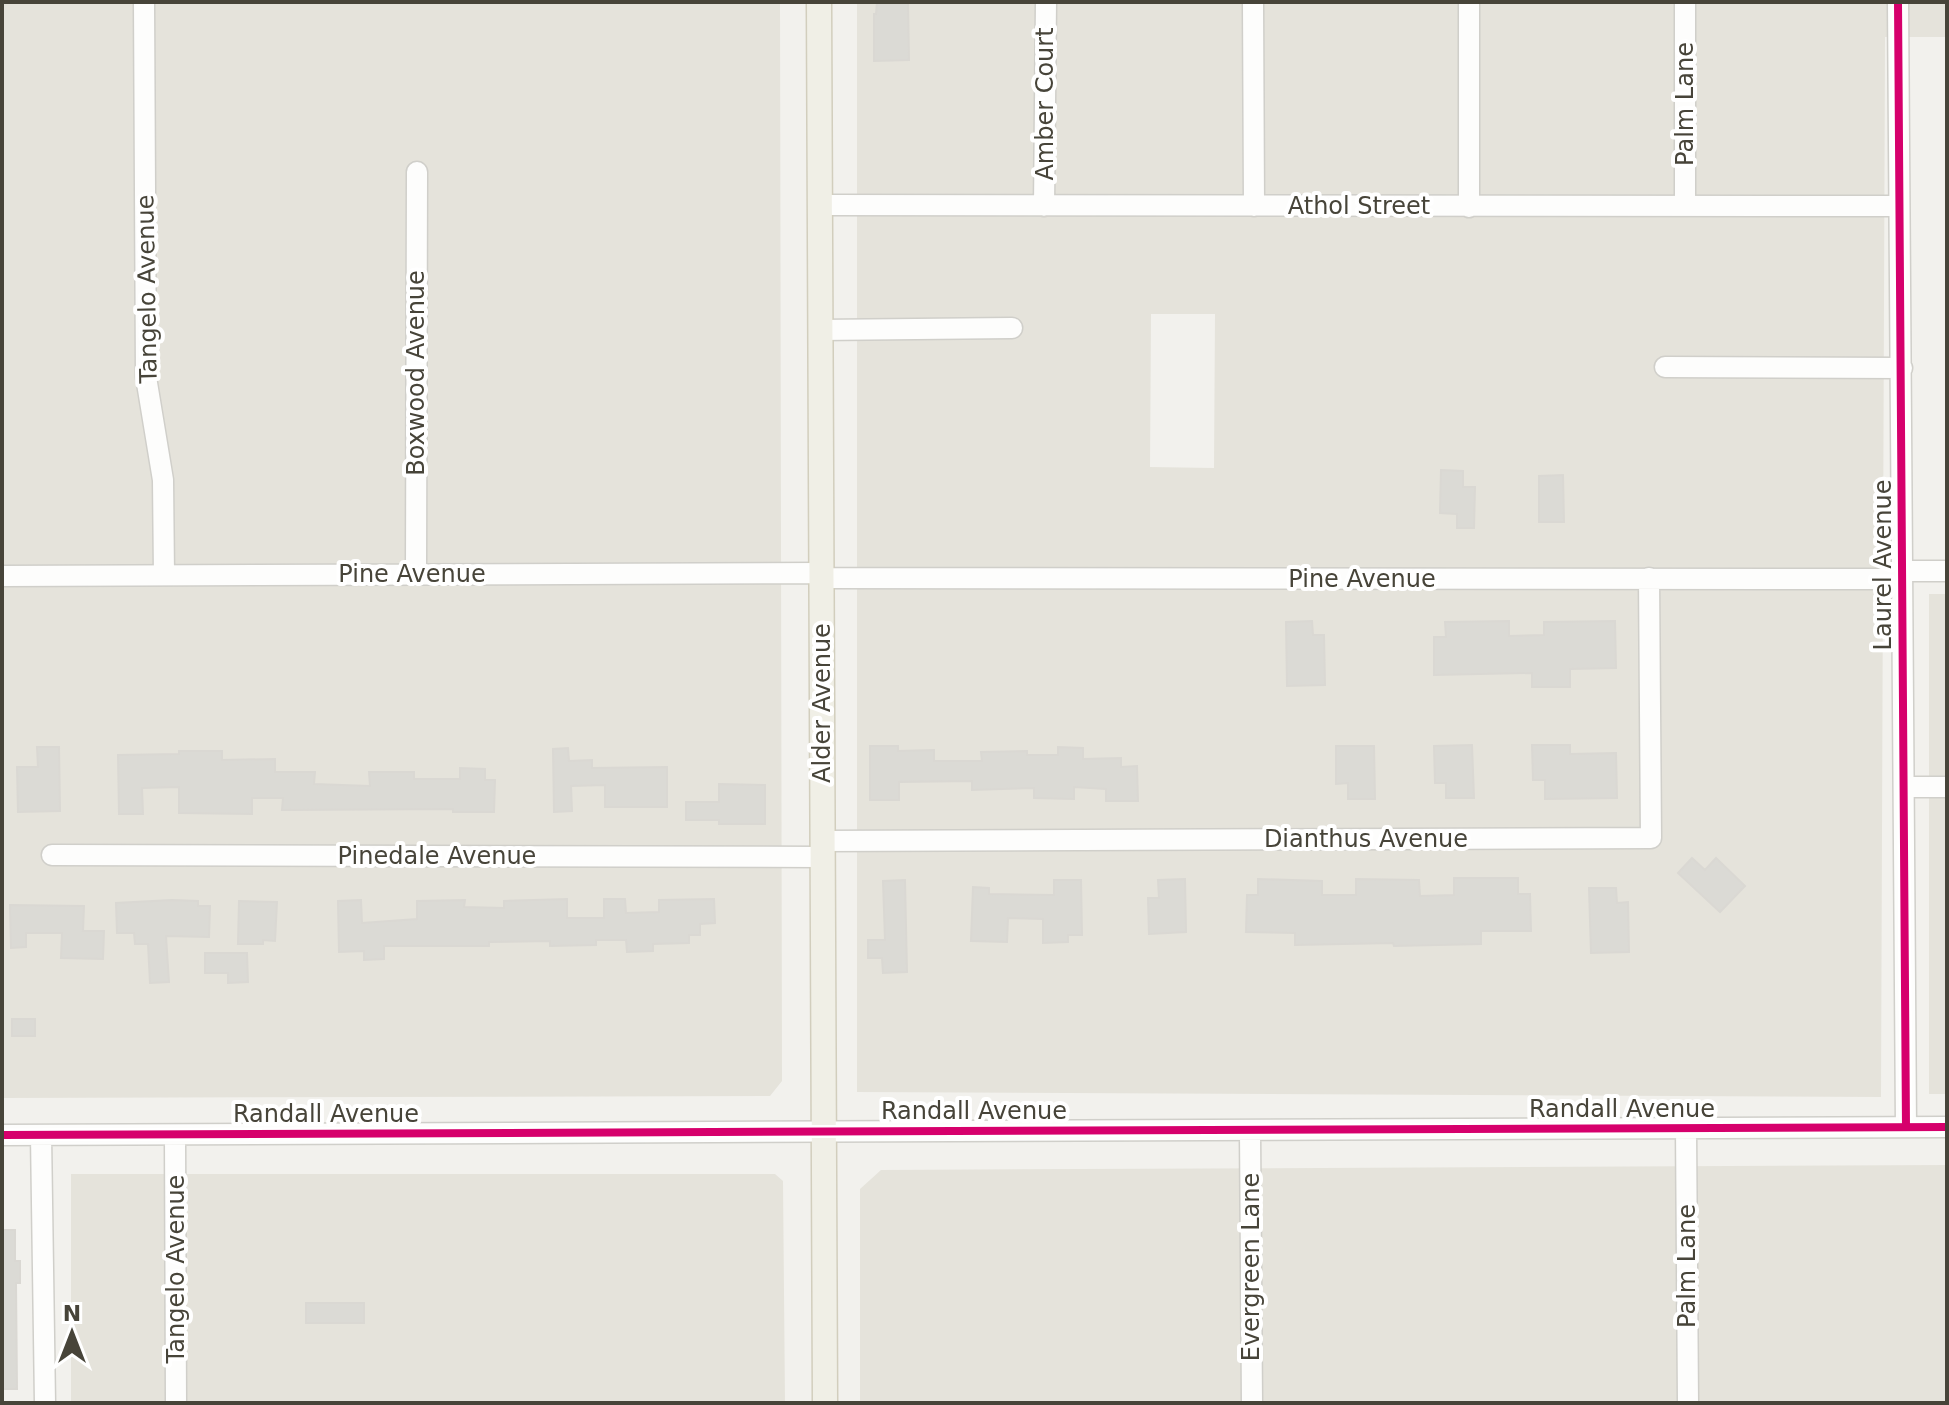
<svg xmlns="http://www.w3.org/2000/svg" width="1949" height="1405" viewBox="0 0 1949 1405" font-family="'DejaVu Sans',sans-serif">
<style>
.residential{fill:#e5e3db;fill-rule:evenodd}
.building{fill:#dbdad5;stroke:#dad8d3;stroke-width:2}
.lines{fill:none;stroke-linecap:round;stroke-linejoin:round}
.minor-casing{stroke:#d0cfca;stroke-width:23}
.major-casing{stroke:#d2cebd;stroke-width:27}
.minor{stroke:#fdfdfc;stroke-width:20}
.major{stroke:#f0efe6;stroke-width:24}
.cycleway-casing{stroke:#fff;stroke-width:13}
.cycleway{stroke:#d6006c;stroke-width:8}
.labels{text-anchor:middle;stroke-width:8;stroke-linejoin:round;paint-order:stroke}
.street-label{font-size:24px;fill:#474439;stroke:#fff}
</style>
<rect width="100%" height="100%" fill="#f2f1ed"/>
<path class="residential" d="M2,2H780L782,1081L770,1096L2,1098Z
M857,2H1947V37H1885L1881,1097L857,1092ZM1151,314H1215L1214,468L1150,467Z
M1929,594H1947V1094H1929Z
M1947,1165V1403H860V1189L881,1170Z
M71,1174H775L783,1181L785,1403H71Z"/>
<path class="building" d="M877,2H908L909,60L874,61V14H876Z
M1441,470L1463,471V487H1475L1474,528H1457V514L1440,513Z
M1563,475L1564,522H1539V476Z
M1312,621L1313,635H1324L1325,685L1287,686L1286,622Z
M1509,621V636L1544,635V622L1615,621L1616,668L1570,669V687H1532V673L1434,675V637H1446L1445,622Z
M1472,745L1474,798H1446V783H1435L1434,746Z
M1532,745H1570V754L1616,753L1617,798L1545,799V780H1533Z
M870,746H898V751L934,750V761H982L981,752L1027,751V755H1058V747L1083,748V759L1121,758V767L1137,766L1138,801H1106V789L1074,787V799L1034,798V788L972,790V781L899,782V800H870Z
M1336,746H1374L1375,799H1348V783L1336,784Z
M37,747H59L60,811L18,812L17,767H38Z
M568,748L569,761L592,760V768L667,767V807H605V785L571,786L572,811L554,812L553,749Z
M179,751H222V760L275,759V772H315L314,784L370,786L369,772H414V779H460V768L485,769V780H495L494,812H453V809L282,810L283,798H252V814L179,813V787L142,788L143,814H119L118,755L179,754Z
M719,784L765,785V824H719V820H686V802H719Z
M1692,858L1705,870L1716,858L1745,886L1720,912L1678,873Z
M1454,878H1518V894H1530L1531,931H1481V944L1394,946L1393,943L1295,945V933L1246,932L1247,895H1258V879L1322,881V895H1356V879L1419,880L1420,896L1454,895Z
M1185,879L1186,932L1149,934L1148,898H1159L1158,880Z
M905,880L907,972L883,973L882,958H868V940H885L883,881Z
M1054,880H1081L1082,935H1068V942L1043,943V919L1008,918L1007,942L971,941L973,887L989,888V894L1054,895Z
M1589,888H1616L1617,903L1628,902L1629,952L1591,953Z
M567,899V918H604V899H625L626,913L659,912V900L714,899L715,923L700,924V935H689V943L653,944V951L627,952L626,940H596V945L550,946V941L489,942V946H384V959L364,960V951L339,952L338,901L361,900L362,923L417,919V901L465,900L464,907L504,908V901Z
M172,900L198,901V906H210L209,937L166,936L169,982L150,983L148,944H135L134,933H117L116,903Z
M239,901L277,902L275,941L263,940V944H238Z
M10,905L84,906L83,931H104L103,959L61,958L62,933H26V947L11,948Z
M205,953H247L248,982L228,983V973H205Z
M12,1019H35V1036H12Z
M2,1230H15V1261H20V1283H16L17,1389H2Z
M306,1303H364V1323H306Z"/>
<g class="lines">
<defs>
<path id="minor" d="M144,2L146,377L163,480L164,575
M1253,2L1254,206
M1469,2V207
M1685,2V206
M1898,2L1906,1127
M820,205L1898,206
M1044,206L1046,2
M820,330L1012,328
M1665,367L1902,368
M1903,571H1947
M416,574L417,172
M2,576L822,573
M822,578L1902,579
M1904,787H1947
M822,841L1651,838L1649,578
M52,855L822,857
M1686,1128L1688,1403
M1250,1131L1252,1403
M2,1135L1947,1127
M41,1135L45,1403
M175,1135L176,1403"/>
<path id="major" d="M819,2L825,1403"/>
</defs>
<use href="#minor" class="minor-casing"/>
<use href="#major" class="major-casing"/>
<use href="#minor" class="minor"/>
<use href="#major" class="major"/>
<defs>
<path id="cycleway" d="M1898,2L1906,1127
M2,1135L1947,1127"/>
</defs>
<use href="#cycleway" class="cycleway-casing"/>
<use href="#cycleway" class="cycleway"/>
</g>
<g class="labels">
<g class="street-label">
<text transform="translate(1045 104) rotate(-90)" y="8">Amber Court</text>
<text transform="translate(1685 104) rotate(-90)" y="8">Palm Lane</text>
<text x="1359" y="214">Athol Street</text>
<text transform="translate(147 289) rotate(-91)" y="8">Tangelo Avenue</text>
<text transform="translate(416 373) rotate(-90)" y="8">Boxwood Avenue</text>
<text transform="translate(1883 565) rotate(-90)" y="8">Laurel Avenue</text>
<text x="412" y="582">Pine Avenue</text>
<text x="1362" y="587">Pine Avenue</text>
<text transform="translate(822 703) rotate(-90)" y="8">Alder Avenue</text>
<text x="1366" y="847">Dianthus Avenue</text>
<text x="437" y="864">Pinedale Avenue</text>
<text x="1622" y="1117">Randall Avenue</text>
<text x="974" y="1119">Randall Avenue</text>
<text x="326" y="1122">Randall Avenue</text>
<text transform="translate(1687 1266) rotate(-90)" y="8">Palm Lane</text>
<text transform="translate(1251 1267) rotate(-90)" y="8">Evergreen Lane</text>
<text transform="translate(176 1269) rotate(-90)" y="8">Tangelo Avenue</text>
</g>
</g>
<rect width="1949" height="1405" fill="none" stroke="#474439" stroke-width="8"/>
<g transform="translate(72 1333)" stroke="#ffffff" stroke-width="6" paint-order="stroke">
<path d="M0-6L14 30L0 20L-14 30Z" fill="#474439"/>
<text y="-12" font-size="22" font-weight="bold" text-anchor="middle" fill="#474439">N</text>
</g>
</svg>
